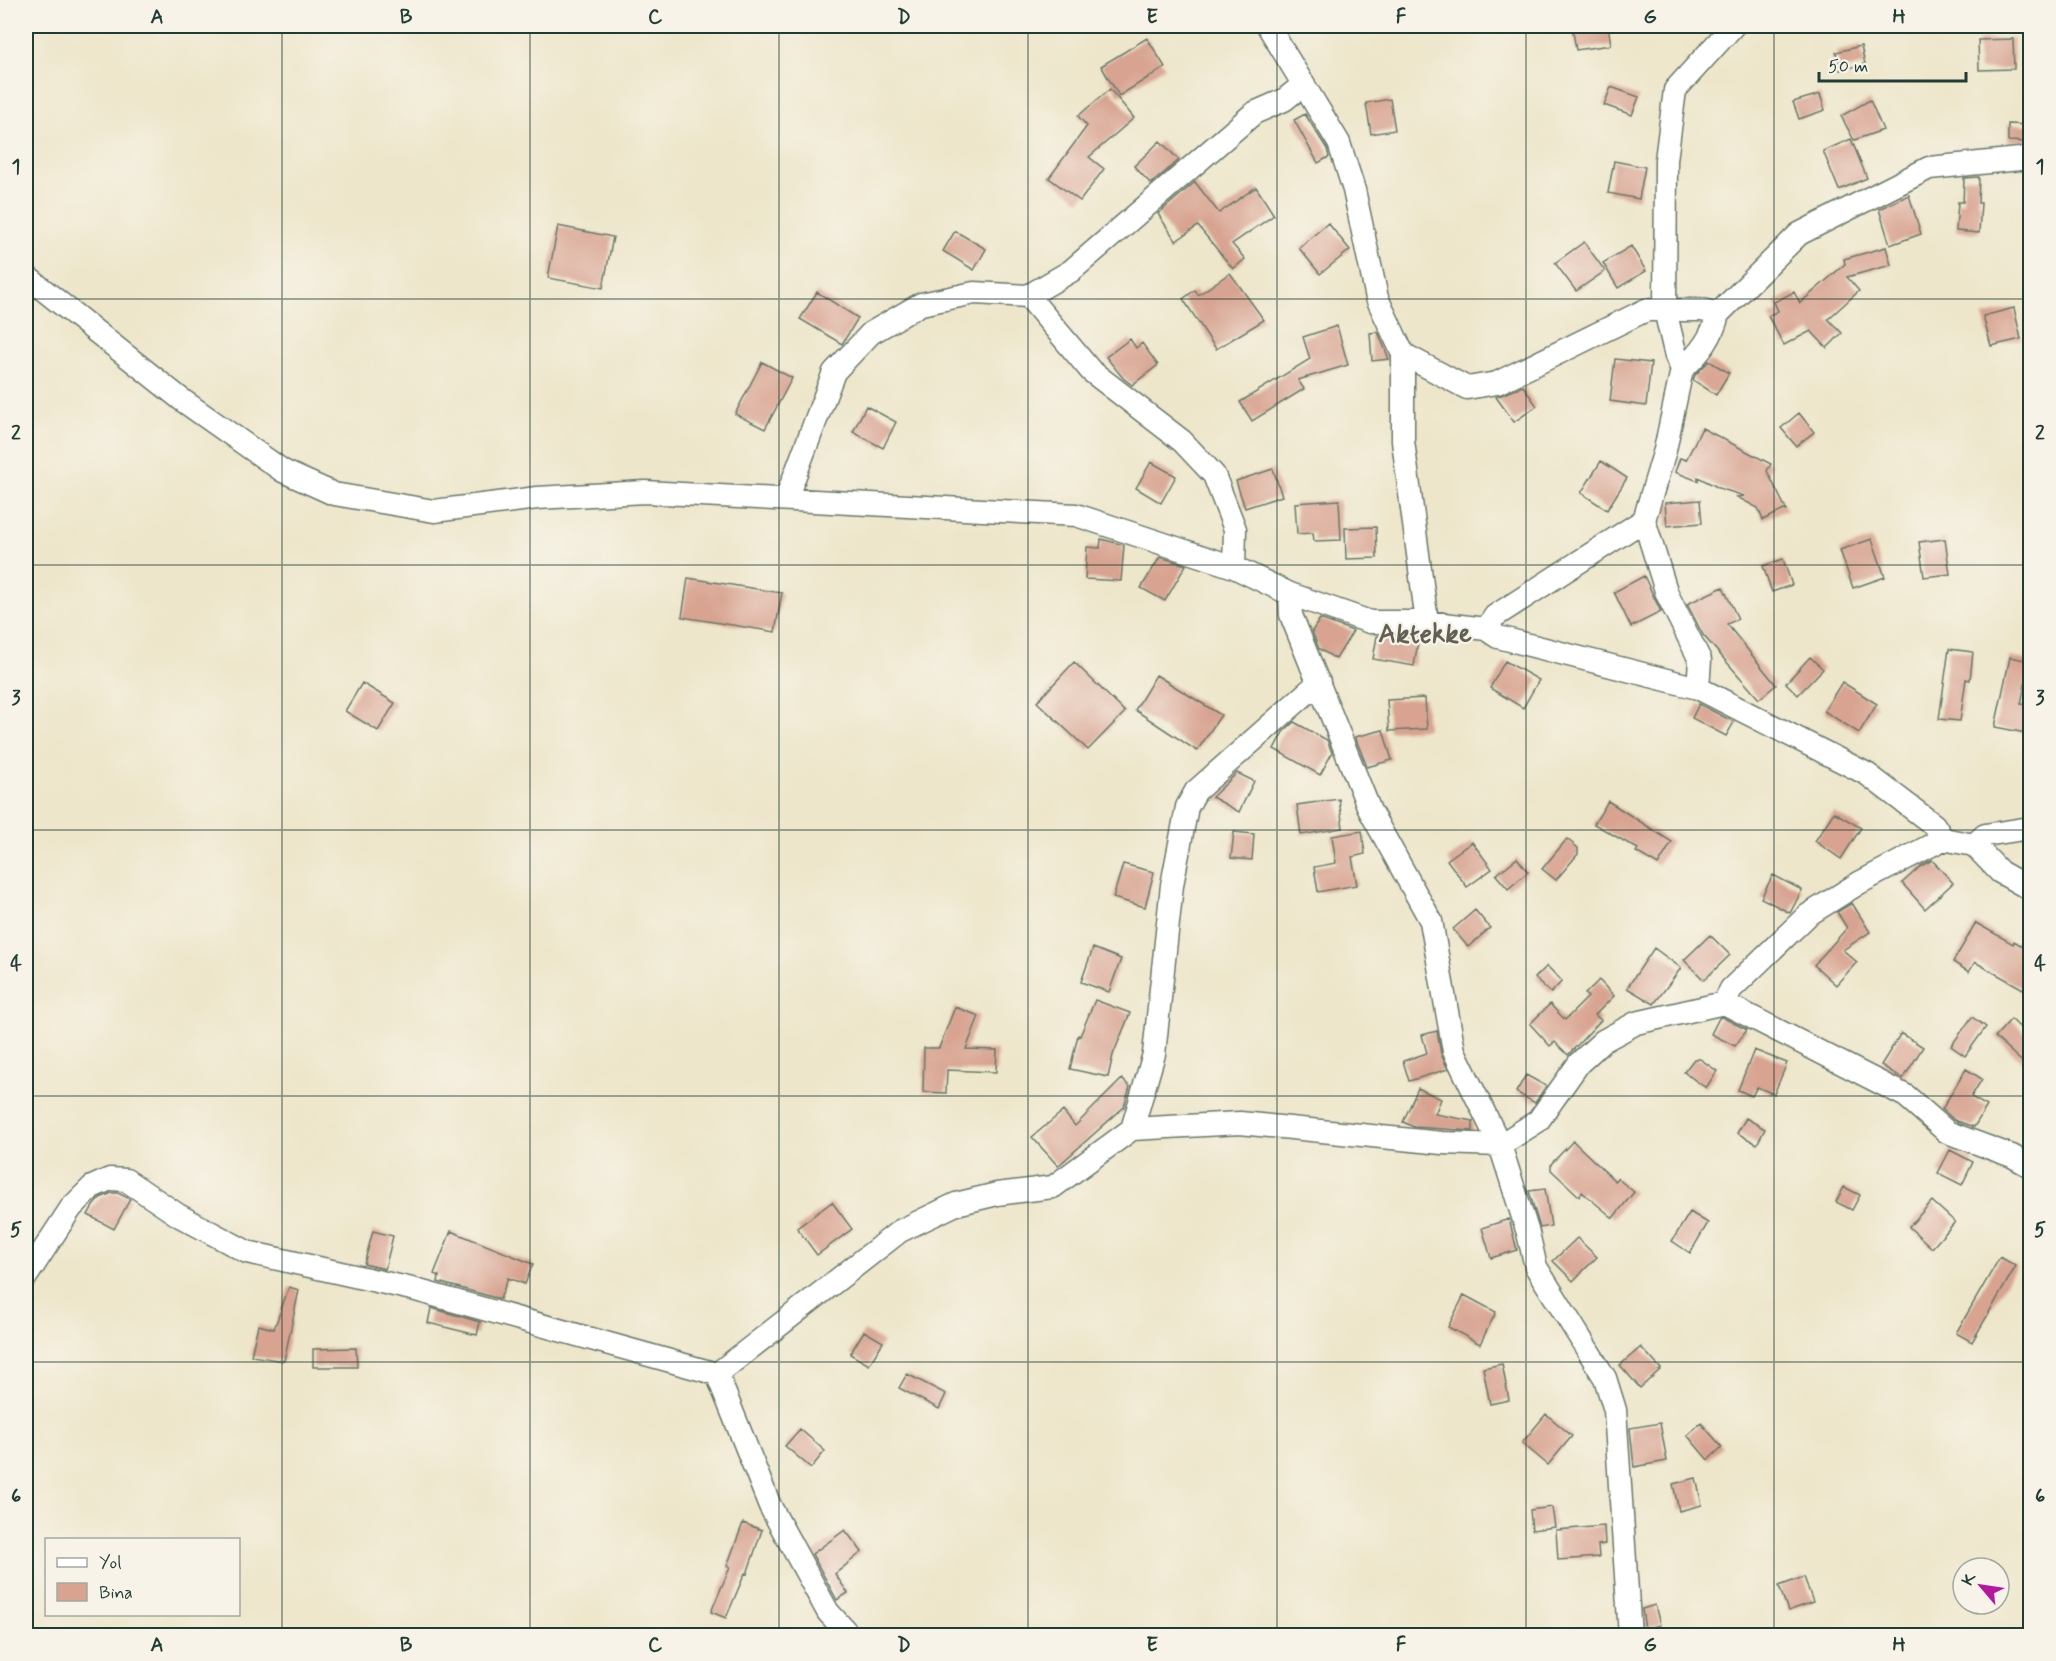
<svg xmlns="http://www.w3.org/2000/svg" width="2056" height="1661" viewBox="0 0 2056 1661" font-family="Mynerve,sans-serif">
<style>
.building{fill:#d8a390}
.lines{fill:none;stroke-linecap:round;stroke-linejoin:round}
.minor-casing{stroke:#677868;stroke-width:25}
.minor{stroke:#fff;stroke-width:22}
.grid{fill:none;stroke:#1f3d34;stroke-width:1.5;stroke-opacity:0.55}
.labels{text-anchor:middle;stroke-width:4.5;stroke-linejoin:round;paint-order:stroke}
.quarter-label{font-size:27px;font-weight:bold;fill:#606154;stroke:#f7f3e8}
.neatline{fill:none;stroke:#1f3d34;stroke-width:2}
.grid-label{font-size:20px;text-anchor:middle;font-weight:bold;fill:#1f3d34}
</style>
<rect width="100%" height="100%" fill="#f7f3e8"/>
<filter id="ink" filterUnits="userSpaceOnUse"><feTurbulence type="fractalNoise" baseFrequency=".0167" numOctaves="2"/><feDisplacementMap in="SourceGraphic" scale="12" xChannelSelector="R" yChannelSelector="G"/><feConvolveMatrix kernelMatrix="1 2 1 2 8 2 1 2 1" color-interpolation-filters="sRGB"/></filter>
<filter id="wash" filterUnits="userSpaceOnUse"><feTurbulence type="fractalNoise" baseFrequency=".008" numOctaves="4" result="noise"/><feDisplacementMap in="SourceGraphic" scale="24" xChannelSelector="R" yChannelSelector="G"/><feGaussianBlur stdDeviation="1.35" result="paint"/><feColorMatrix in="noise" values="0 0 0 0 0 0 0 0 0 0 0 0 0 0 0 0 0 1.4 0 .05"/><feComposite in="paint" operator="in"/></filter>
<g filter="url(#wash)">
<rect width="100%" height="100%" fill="#ede6ca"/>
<g id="blocks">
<path class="building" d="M1572,26H1608L1611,45L1576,50Z
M1147,38L1165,67L1119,96L1101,66Z
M2013,39L2014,69L1979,70L1978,40Z
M1861,46L1865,64L1840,70L1836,52Z
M1611,87L1639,97L1632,115L1604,105Z
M1110,89L1134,118L1089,157L1104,169L1080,201L1049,178L1087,126L1078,116Z
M1820,94L1825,110L1799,119L1793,102Z
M1390,99L1395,130L1371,134L1366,103Z
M1870,100L1883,130L1854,140L1841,116Z
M1305,114L1327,149L1329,157L1318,163L1294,120Z
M2008,124L2031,125V142L2008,141Z
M1851,139L1867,178L1839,190L1823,151Z
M1160,141L1179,160L1151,184L1134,166Z
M1614,161L1645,167L1639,199L1608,193Z
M1979,177L1978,203H1981L1979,233L1956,231L1958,202H1963L1964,178Z
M1195,182L1219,213L1256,187L1274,215L1232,244L1245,259L1233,269L1198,226L1176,241L1158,214Z
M1909,195L1921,234L1890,245L1879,209Z
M1328,223L1350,250L1320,274L1299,248Z
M558,226L613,237L603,288L548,278Z
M955,231L986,249L974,270L943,251Z
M1584,242L1605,271L1576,291L1555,263Z
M1631,246L1646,271L1618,288L1603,263Z
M1886,247L1891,265L1847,277L1859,291L1828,319L1842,333L1827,348L1811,331L1784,345L1768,316L1778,311L1774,302L1794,292L1800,303L1845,264L1844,259Z
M1230,273L1264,320L1216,349L1183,299L1195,290L1198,295Z
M817,292L858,318L842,344L800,319Z
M2014,308L2021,339L1991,346L1983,316Z
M1337,326L1348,365L1298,380L1304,389L1252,421L1240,402L1310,359L1303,337Z
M1378,332L1389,359L1372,361L1370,333Z
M1130,339L1136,348L1142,343L1158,365L1132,385L1123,378L1106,357Z
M1615,359L1651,363L1646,406L1610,401Z
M1709,361L1729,373L1716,395L1693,380L1695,375Z
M762,362L792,378L765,429L735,414Z
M1523,386L1537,406L1514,422L1496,397Z
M866,406L896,422L883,448L853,432Z
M1799,413L1814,432L1796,446L1781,428Z
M1702,428L1771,464L1767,471L1787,511L1784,510L1763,520L1758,508L1737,497L1744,496L1719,488L1698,477V481L1675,472L1680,458L1686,460Z
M1601,461L1627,478L1607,510L1581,493Z
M1151,462L1176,476L1161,503L1136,488Z
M1273,469L1282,496L1245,508L1236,481Z
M1339,500L1341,540L1314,541L1313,533L1297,534L1295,503Z
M1700,500L1702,523L1667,526L1665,503Z
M1376,527L1377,558L1346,559L1345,528Z
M1101,539L1124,545L1121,581L1085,579L1087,547L1100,548Z
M1872,539L1885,577L1853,588L1840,550Z
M1945,539L1950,574L1924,577L1919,542Z
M1160,557L1186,565L1165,601L1141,588Z
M1783,559L1792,585L1772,592L1763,566Z
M1644,576L1661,612L1631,627L1614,592Z
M688,578L782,593L775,632L682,617Z
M1723,587L1738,619L1727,624L1776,685L1759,699L1703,635L1687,604Z
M1320,619L1353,631L1336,659L1319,649L1312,631Z
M1377,636H1419L1414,666L1373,659Z
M1949,649L1973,652L1970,680L1966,679L1960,721L1939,719Z
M1810,657L1823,669L1798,695L1786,683Z
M2010,657L2030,661L2021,704L2031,705V734L1995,727Z
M1505,661L1539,680L1523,708L1490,688Z
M1074,662L1125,712L1088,750L1037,702Z
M1156,675L1221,715L1197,751L1135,710Z
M1842,682L1877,704L1859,733L1824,711Z
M362,683L395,703L378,731L345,711Z
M1425,698L1427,729L1389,731L1387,700Z
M1699,704L1734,722L1726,736L1692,718Z
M1294,722L1327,740L1332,753L1320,775L1274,749L1283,732Z
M1383,730L1392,760L1367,767L1355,737Z
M1237,773L1254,781L1239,812L1212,797Z
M1339,799L1343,828L1301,835L1297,805Z
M1608,801L1672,842L1658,865L1636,852L1638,849L1594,824Z
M1834,812L1861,828L1841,859L1815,841Z
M1362,831L1365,854L1352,857L1357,885L1318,892L1314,867L1336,863L1332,836Z
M1234,832L1254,834L1252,860L1231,858Z
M1567,839L1578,848V854L1556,880L1542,869Z
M1472,842L1492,869L1467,887L1447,860Z
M1517,858L1528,872L1508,889L1496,875Z
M1932,860L1953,883L1925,909L1902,883L1921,866Z
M1123,864L1154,872L1145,907L1113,898Z
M1773,875L1802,890L1790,913L1761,898Z
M1852,903L1870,932L1843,950L1857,962L1836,985L1814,965L1847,928L1837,912Z
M1475,910L1490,928L1468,947L1453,929Z
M1976,923L2013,944L2014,941L2031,951V977L2023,989L1975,962L1969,972L1953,962Z
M1710,935L1730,955L1704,980L1684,960Z
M1093,948L1121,959L1109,992L1081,982Z
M1654,948L1681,968L1654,1004L1627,988Z
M1547,966L1562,981L1551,993L1535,978Z
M1599,980L1614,996L1595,1015L1601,1020L1568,1055L1555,1042L1550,1046L1530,1024L1550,1004L1565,1020L1588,997L1585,994Z
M1095,1000L1130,1013L1113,1055L1108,1077L1070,1069L1078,1035L1080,1036Z
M955,1007L979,1016L966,1049L997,1050L996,1072L947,1070L946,1093L923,1092L924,1048H939Z
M1722,1017L1747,1030L1735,1046L1711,1034L1719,1018Z
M1972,1017L1986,1027L1965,1056L1951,1046Z
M2011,1019L2031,1038V1070L1995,1037Z
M1437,1031L1441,1054L1448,1069L1409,1081L1403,1061L1427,1053L1422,1035Z
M1901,1033L1923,1047L1903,1079L1881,1065Z
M1754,1050L1787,1063L1774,1094L1757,1087L1752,1096L1738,1090Z
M1694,1059H1700L1717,1071L1706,1088L1684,1072Z
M1966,1069L1982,1079L1971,1097L1987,1106L1974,1127L1954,1120L1942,1109Z
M1526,1075L1546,1086L1535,1103L1516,1092Z
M1122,1079L1130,1087L1124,1107L1058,1166L1032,1137L1063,1111L1075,1126Z
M1418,1088L1441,1099L1435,1114L1473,1121V1131L1414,1127L1403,1122Z
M1746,1118L1765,1129L1757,1144L1737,1133Z
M1573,1141L1615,1181L1617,1178L1634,1192L1613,1218L1582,1192L1579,1196L1551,1170V1164Z
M1950,1150L1973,1162L1962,1185L1938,1173Z
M1844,1187L1860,1195L1852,1210L1836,1202Z
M1545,1189L1551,1226L1540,1228L1529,1191Z
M112,1193H118L130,1199L114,1229L88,1215L93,1206L100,1198Z
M1932,1201L1955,1222L1932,1248L1909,1227Z
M832,1202L852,1229L817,1255L797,1228Z
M1690,1212L1708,1223L1690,1253L1672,1241Z
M1509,1219L1517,1250L1491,1258L1482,1228Z
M373,1231L393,1236L385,1269L364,1264Z
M451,1231L533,1264L525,1284L508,1278L500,1299L438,1282L439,1276L434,1274Z
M1577,1238L1597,1257L1573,1281L1553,1261Z
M2000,1257L2016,1266L1972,1342L1956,1333Z
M289,1287L299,1290L284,1361L251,1356L258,1325L274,1329Z
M1464,1295L1496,1312L1480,1344L1448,1327Z
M431,1308L480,1322L477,1335L428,1323Z
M864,1331L883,1342L869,1365L850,1354Z
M1641,1347L1661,1369L1640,1388L1620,1365Z
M356,1348L357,1367H313V1349Z
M1502,1364L1509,1400L1490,1404L1483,1368Z
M907,1374L946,1394L939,1409L899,1388Z
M1546,1414L1572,1436L1548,1465L1522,1443Z
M1660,1423L1667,1461L1634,1467L1630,1428Z
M1701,1423L1722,1447L1708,1460L1687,1435Z
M800,1429L825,1451L811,1468L785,1446Z
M1696,1478L1702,1505L1679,1511L1673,1484Z
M1552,1507L1555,1527L1532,1530L1530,1510Z
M743,1523L762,1530L747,1574L745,1573L726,1618L711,1612L730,1567L727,1566Z
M1604,1526L1605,1544L1598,1545L1599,1557L1558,1560L1556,1530Z
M845,1530L862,1552L835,1574L848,1593L837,1600L812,1554Z
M1804,1577L1813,1602L1788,1611L1779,1586Z
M1655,1605L1660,1625L1645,1629L1642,1609Z"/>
</g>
</g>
<g filter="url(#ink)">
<use href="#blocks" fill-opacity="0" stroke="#677868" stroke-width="1.5"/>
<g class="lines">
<defs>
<path id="minor" d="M1268,26L1339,143L1354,190L1377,298L1403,354V441L1427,622
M26,276L182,400L283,471L334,494L434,511L537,498L645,492L1076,515L1234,567L1290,594L1370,622H1427L1486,629L1498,637L1698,688L1867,774L1934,825L1943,839
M1028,296L1091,371L1182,441L1214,475L1235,529L1234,567
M1403,354L1467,388L1497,383L1646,310H1703L1718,314
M1682,369C1700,354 1713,336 1718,314L1799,234L1929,168L2030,158
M786,499L834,372L871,333L921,304L974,293L1028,296L1071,271L1254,113L1284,100L1304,84
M1290,594L1291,615L1370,811L1431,921L1454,1051L1500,1145L1528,1233L1536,1267L1605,1378L1615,1410L1630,1636
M1486,629L1495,616L1644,520
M1698,688L1700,660L1667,594L1644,520L1665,450L1682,369L1676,356L1665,310L1666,160L1675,90L1733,26
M1974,845L1985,835L2030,828
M1724,1003L1731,989L1808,915L1859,883L1943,839L1974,845L2000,872L2030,889
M1132,1129L1154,1054L1172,885L1187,807L1196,791L1319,682
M26,1277L71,1208L92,1187L110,1179L126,1180L178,1215L247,1252L412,1289L717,1374
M717,1374L900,1231L956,1204L997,1194L1053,1187L1132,1129L1240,1123L1442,1143L1500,1145L1538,1121L1579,1063L1603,1041L1636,1023L1724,1003L1906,1096L1947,1132L2012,1156L2030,1166
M717,1374L770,1506L828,1612L850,1636"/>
</defs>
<use href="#minor" class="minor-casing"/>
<use href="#minor" class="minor"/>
</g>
</g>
<path class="grid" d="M282,26V1636M530,26V1636M779,26V1636M1028,26V1636M1277,26V1636M1526,26V1636M1774,26V1636M26,299H2030M26,565H2030M26,830H2030M26,1096H2030M26,1362H2030"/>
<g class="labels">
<g class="quarter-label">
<text x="1425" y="642">Aktekke</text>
</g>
</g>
<rect width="2056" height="1661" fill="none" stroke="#f7f3e8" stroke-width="66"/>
<rect x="45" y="1538" width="195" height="78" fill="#f7f3e8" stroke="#a1aaa0" stroke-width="1.5"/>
<rect x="57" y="1558" width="30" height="9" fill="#ffffff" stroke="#a1aaa0" stroke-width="1.5"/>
<text x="99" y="1568" font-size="18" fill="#1f3d34">Yol</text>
<rect x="57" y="1583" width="30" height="18" fill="#d8a390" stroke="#a1aaa0" stroke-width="1.5"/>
<text x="99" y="1598" font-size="18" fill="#1f3d34">Bina</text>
<g transform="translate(1981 1586) rotate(299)"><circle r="28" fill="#f7f3e8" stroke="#a1aaa0" stroke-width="1.5"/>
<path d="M0-4.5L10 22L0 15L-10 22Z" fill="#b5179e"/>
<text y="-9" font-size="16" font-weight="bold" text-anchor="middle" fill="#1f3d34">K</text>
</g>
<path d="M1819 72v9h147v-9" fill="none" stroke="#1f3d34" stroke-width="3"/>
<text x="1828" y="72" font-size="18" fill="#1f3d34" stroke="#f7f3e8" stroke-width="4.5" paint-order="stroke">50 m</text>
<rect x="33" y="33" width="1990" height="1595" class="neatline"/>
<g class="grid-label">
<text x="157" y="23">A</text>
<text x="406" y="23">B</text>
<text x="655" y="23">C</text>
<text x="904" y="23">D</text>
<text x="1152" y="23">E</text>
<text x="1401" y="23">F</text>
<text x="1650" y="23">G</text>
<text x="1899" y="23">H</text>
<text x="16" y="173">1</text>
<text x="2040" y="173">1</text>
<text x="16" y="439">2</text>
<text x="2040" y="439">2</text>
<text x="16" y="704">3</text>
<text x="2040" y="704">3</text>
<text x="16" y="970">4</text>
<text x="2040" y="970">4</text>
<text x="16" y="1236">5</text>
<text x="2040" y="1236">5</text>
<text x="16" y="1502">6</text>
<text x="2040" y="1502">6</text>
<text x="157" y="1651">A</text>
<text x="406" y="1651">B</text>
<text x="655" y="1651">C</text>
<text x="904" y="1651">D</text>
<text x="1152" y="1651">E</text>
<text x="1401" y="1651">F</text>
<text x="1650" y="1651">G</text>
<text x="1899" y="1651">H</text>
</g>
</svg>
